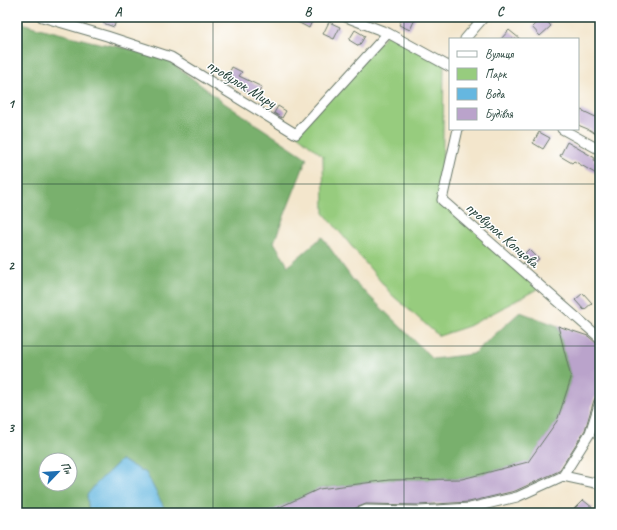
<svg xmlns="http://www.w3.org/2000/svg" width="617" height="530" viewBox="0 0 617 530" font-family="Caveat,sans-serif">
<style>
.green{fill:#97cc7e;stroke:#5b8459}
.forest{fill:#79b06d;stroke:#4c7650;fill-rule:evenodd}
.water{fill:#65b7e0;stroke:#427a8a}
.building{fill:#baa3cb}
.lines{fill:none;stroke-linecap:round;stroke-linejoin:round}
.minor-casing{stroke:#697869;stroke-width:11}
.minor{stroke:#fff;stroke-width:9}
.grid{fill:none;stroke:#1f3d34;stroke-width:1;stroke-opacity:0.55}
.labels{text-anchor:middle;stroke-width:3;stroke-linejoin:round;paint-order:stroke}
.street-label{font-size:16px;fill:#1f3d34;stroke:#fff}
.neatline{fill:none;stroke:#1f3d34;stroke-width:1.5}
.grid-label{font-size:13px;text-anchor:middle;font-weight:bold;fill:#1f3d34}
</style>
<rect width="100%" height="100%" fill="#fff"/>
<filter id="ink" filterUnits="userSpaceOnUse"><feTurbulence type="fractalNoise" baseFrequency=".025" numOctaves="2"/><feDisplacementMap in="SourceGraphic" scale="8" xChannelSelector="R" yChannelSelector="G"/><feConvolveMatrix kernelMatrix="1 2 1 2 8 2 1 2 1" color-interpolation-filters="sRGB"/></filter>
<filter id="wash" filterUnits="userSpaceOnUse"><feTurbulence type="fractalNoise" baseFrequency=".012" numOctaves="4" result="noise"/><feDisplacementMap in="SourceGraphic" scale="16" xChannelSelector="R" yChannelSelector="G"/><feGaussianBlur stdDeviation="0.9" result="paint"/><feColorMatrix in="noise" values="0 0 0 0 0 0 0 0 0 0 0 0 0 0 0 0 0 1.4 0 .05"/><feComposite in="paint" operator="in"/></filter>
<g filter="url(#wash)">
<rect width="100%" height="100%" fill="#f3e6cc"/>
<path class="green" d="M388,33L444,63L442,200L541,287L469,326L439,336L392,295L324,213L323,156L296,134Z"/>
<path class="forest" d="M17,21L31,26L94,42L162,55L224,103L307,158L274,242L288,266L322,237L353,280L433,359L473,354L520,312L558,326L571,378L557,421L528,462L462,479L389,480L319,489L270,512L269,513H167L146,473L121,460L97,483L87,495L89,513H17ZM46,460H70V484H46Z"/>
<path class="water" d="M121,460L146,473L167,513H89L87,495L97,483Z"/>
<g id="blocks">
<path class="building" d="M105,17H117L114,27L103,23Z
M288,17H309L313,19L309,28Z
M403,17H416L410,30L399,25Z
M543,17L551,26L540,36L532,27Z
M329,22L340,27L334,39L323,34Z
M355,30L365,36L359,46L349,40Z
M509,30L520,39H501Z
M232,67L242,72L239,76L262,87L257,96L225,81Z
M278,106L286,111L282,118L274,113Z
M581,110L600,119V137L590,130L578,125V117Z
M539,132L550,138L543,149L533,143Z
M567,142L595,158L594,160L600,163V176L574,161L572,163L560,156Z
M529,249L539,259L532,265L523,255Z
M583,293L592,303L584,310L575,300Z
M558,326L588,336L596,343L600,344V396L596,397L594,400L585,430L559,471L515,491L469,502L419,505L366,504L356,508L353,510L352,513H267L319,489L389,480L462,479L528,462L557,421L571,378Z
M583,500L593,508L588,513H578L574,509Z"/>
</g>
</g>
<g filter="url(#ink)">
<use href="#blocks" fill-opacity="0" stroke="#697869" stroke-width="1"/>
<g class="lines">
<defs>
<path id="minor" d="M42,17L107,36L171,57L296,134L388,33
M346,17L388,33L450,67
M465,39L484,17
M458,129L442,200L600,338
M562,129L600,150
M563,476L590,433L600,402
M358,513L366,510L419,511L470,508L517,497L563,476L600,484"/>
</defs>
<use href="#minor" class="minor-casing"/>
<use href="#minor" class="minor"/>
</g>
</g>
<path class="grid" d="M213,17V513M404,17V513M17,184H600M17,346H600"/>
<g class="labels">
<g class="street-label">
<text transform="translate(242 83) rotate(32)" y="6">провулок Миру</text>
<text transform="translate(503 234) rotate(41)" y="6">провулок Копцова</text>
</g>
</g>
<rect width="617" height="530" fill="none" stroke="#fff" stroke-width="44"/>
<rect x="449" y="38" width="130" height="92" fill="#ffffff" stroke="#a5b1ae"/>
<rect x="457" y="51" width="20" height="6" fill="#ffffff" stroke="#a5b1ae"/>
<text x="485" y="58" font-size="12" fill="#1f3d34">Вулиця</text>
<rect x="457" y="68" width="20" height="12" fill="#97cc7e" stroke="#a5b1ae"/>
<text x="485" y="78" font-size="12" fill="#1f3d34">Парк</text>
<rect x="457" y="88" width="20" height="12" fill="#65b7e0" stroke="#a5b1ae"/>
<text x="485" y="98" font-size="12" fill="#1f3d34">Вода</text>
<rect x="457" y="108" width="20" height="12" fill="#baa3cb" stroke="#a5b1ae"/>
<text x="485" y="118" font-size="12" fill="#1f3d34">Будівля</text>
<g transform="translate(58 472) rotate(65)"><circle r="19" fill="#ffffff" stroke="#a5b1ae"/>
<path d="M0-3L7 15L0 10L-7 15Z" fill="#1f6fb2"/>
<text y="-6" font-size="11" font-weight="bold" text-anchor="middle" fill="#1f3d34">Пн</text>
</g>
<rect x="22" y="22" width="573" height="486" class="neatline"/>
<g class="grid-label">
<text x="118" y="16">A</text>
<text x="308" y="16">B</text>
<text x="500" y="16">C</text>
<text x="11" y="108">1</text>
<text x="11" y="270">2</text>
<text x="11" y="432">3</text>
</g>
</svg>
